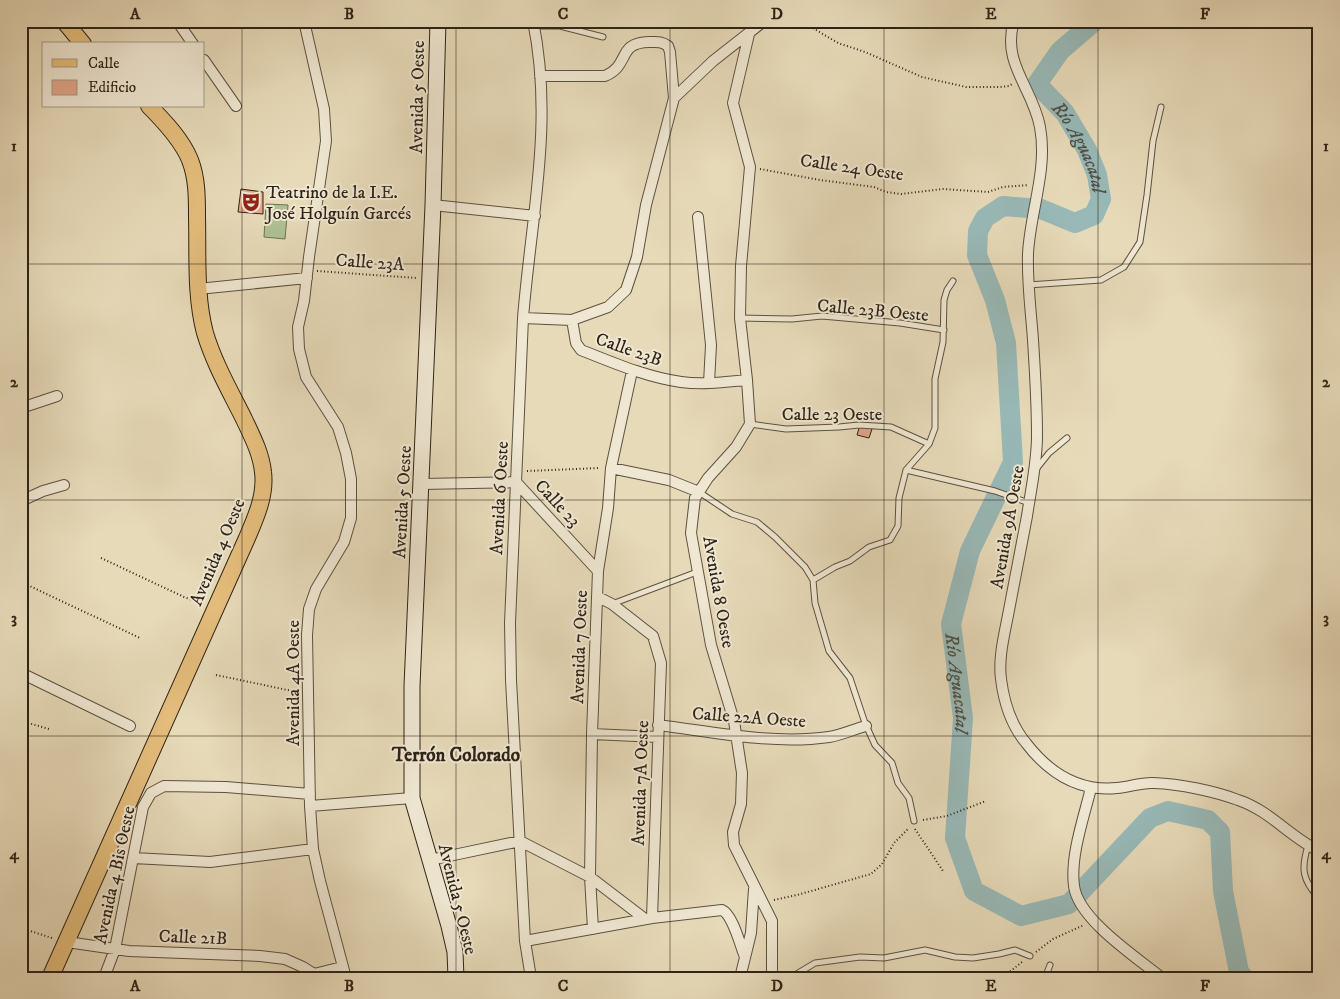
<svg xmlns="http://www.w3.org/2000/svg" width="1340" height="999" viewBox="0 0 1340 999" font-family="'IM FELL DW Pica',serif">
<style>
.green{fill:#afc194;stroke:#6e7256}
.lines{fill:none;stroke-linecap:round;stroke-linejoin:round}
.river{stroke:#98b9b7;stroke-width:20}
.building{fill:#e3a688;stroke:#2e2317}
.lane-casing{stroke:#5c5140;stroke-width:7}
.street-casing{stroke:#5c5140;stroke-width:12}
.secondary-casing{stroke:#2e2317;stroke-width:17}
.primary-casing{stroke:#2e2317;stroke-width:18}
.path{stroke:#2e2317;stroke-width:2;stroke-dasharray:1 2.5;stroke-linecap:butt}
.lane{stroke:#efe7d2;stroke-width:5}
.street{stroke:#efe7d2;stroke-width:10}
.secondary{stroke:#efe7d2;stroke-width:15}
.primary{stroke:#e4bd7c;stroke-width:16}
.grid{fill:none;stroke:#2e2317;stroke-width:1;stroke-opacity:0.55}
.labels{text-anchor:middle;stroke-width:4;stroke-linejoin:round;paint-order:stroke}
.street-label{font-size:18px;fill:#2e2317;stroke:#efe7d2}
.poi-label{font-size:18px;fill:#2e2317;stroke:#efe7d2;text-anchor:start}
.water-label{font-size:19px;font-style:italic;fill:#4e5047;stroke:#efe7d2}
.neighbourhood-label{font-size:19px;font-weight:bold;fill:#2e2317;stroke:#efe7d2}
.neatline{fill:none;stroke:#2e2317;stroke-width:2}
.grid-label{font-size:16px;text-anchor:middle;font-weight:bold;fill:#2e2317}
</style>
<rect width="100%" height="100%" fill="#e7dab9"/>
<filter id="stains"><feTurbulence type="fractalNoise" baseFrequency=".004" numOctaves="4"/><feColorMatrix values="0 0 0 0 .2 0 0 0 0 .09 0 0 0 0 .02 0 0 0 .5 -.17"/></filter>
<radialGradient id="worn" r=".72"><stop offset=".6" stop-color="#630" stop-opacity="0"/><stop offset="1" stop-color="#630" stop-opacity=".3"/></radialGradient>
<path class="green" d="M266,204L288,205L285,239L264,237Z"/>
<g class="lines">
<path class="river" id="s1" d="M1095,21L1060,51L1037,84L1065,113L1087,150L1097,175L1101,199L1094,215L1075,223L1041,209L1003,206L985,218L978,231L977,255L995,300L1006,343L1013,462L970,551L951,624L963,718L955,838L974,891L1021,916L1069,904L1150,818L1168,811L1208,820L1220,832L1223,891L1239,972L1244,978"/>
</g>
<path class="building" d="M241,189L263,192V214L238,212Z
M860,425L872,429L869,438L857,435Z"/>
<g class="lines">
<defs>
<path id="lane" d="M534,26H560L603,37
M1028,285L1101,280L1124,267L1140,242L1147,195L1153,141L1161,107
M740,318L792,319L822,316L900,323L944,330
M750,424L786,429L839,427L859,425L891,427L929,444L906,470L995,491L1029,503
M929,444L935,428V379L943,342L944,300L947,290L953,281
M1037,468L1049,453L1067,438
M699,492L732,514L757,522L775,537L805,567L813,580L815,603L829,651L850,678L865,723L875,745L892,763L898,783L909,798L914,821
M813,580L835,567L850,561L869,547L890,540L898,526L899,498L906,470
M612,604L697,572
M1308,846C1301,868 1302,880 1319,898
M790,978L815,963L860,957L884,958L925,950L955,957L973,958L999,954L1015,950L1030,956
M1045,978L1050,965"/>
<path id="street" d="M177,21L193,44
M304,21L324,109L326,141L309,257L304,301L298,327L299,349L306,377L338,427L346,453L351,479V518L344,542L316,589L309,609L307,635L310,806L313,849L320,881L346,978
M1014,21C1001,63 1033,88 1040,127C1048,170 1030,212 1028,254C1027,283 1031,311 1033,340C1035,371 1037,404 1037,436C1037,463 1031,489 1027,516C1021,547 1015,579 1009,610C1005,632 998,657 1001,679C1004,703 1011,725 1026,743C1049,773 1078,792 1117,788C1129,787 1142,782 1154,783C1180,784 1214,791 1238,800C1269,810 1290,837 1319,851
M749,34L733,103L750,167L741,266L740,318L747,380L750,424L736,447L708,478L695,498L691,533L711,645L734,721L742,773L741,804L733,832L734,845L772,921V978
M204,60L236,106
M540,76H605C631,65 616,43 649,42C657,42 661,41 668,46L670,52L674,98
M433,205L535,216
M698,217L711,345L709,383
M198,289L307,278
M523,318L572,320L576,343L581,350C614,363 646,377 681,382C703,385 725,382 747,380
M572,320L608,307L626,290L637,257L646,205L674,98L713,61L764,21
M21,408L57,396
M611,468L669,480L699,492
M422,484L516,482L598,571
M21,501L43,491L64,485
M598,597L612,604L653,636L661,663L652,918
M21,673L130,726
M658,725C714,732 773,745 829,737C842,735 854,729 866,726
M592,734L658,737
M1091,788C1084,817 1070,856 1074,886C1078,919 1136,957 1162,978
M310,806L412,798
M133,858L210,862L313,849
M430,860L520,841L590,877L645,919
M593,929L590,877L592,734L598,571L608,508L611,468L632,371
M525,941L652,918L722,910C733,915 740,945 745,957
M67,942L129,951L260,956L285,959L303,967L314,974
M104,978L115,949L143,807L151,793L164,786L226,787L310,794
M311,978L314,974L342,967
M531,978L525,941L511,680L510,623L523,318C531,217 554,123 533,21
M740,978L751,933L754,889"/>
<path id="secondary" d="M438,21L433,205L412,686V798L449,926L455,952L456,978"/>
<path id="primary" d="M64,21L83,44
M50,978L247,538C256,517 266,495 263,472C261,453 252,436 244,419C230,391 214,363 205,333C195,295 198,255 197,216C197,197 197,178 190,160C182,140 164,121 149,106"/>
</defs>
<use href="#lane" class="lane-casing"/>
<use href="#street" class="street-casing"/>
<use href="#secondary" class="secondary-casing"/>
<use href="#primary" class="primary-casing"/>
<path class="path" d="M801,21L838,43L865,52L922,77L966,87H1000L1009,86L1012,84
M760,169L820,180L874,187L886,192L901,194L943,189L988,192L1003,187L1029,185
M317,271L417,278
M527,471L600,468
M101,558L184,597L203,604
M21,582L140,638
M216,675L297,692
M21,721L49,729
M923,820L947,816L986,801
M915,829L943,871
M774,900L797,895L871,874L882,864L894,843L909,828
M21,928L52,938
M1036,952L1053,939L1084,925
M1002,978L1022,962"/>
<use href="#lane" class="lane"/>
<use href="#street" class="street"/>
<use href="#secondary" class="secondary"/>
<use href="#primary" class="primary"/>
</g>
<path class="grid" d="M242,21V978M456,21V978M670,21V978M884,21V978M1098,21V978M21,264H1319M21,500H1319M21,736H1319"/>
<defs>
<symbol id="theatre-bare" viewBox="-9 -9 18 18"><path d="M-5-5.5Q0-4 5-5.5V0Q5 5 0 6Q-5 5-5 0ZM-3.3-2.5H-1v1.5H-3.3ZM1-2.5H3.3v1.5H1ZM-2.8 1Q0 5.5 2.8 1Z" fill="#8f2418" stroke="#efe7d2" stroke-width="2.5" paint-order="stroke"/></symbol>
</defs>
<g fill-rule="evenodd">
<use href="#theatre-bare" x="237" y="188" width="28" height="28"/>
</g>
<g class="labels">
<g class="street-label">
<text transform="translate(417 97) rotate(-89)" y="6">Avenida 5 Oeste</text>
<text transform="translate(852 167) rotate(8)" y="6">Calle 24 Oeste</text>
<text transform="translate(370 262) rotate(4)" y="6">Calle 23A</text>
<text transform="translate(873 310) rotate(5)" y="6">Calle 23B Oeste</text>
<text transform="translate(629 349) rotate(19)" y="6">Calle 23B</text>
<text x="832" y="420">Calle 23 Oeste</text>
<text transform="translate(499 498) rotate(-87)" y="6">Avenida 6 Oeste</text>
<text transform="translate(402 502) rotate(-87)" y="6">Avenida 5 Oeste</text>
<text transform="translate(558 503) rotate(47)" y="6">Calle 23</text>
<text transform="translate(1007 527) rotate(-80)" y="6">Avenida 9A Oeste</text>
<text transform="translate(217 552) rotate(-67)" y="6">Avenida 4 Oeste</text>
<text transform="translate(719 592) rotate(80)" y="6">Avenida 8 Oeste</text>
<text transform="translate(579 647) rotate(-88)" y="6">Avenida 7 Oeste</text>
<text transform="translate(293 683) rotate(-90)" y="6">Avenida 4A Oeste</text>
<text transform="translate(749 717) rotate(4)" y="6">Calle 22A Oeste</text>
<text transform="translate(640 783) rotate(-88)" y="6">Avenida 7A Oeste</text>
<text transform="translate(114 875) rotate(-78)" y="6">Avenida 4 Bis Oeste</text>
<text transform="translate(458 899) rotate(76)" y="6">Avenida 5 Oeste</text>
<text transform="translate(193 937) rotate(2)" y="6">Calle 21B</text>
</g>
<g class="poi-label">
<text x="266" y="198">Teatrino de la I.E.<tspan x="266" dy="21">José Holguín Garcés</tspan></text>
</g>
<g class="water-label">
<text dy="7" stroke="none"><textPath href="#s1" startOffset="164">Río Aguacatal</textPath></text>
<text dy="7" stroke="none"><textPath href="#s1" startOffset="840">Río Aguacatal</textPath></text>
</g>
<g class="neighbourhood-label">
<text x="456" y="761">Terrón Colorado</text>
</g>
</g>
<rect width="1340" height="999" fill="none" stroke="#e7dab9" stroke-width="55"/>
<rect x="42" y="42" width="162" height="65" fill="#efe7d2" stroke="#a29987"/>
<rect x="52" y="59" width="25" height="8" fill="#e4bd7c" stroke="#a29987"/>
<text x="88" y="68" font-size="15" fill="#2e2317">Calle</text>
<rect x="52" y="80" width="25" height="15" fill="#e3a688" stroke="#a29987"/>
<text x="88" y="92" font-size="15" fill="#2e2317">Edificio</text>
<rect x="28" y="28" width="1284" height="944" class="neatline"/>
<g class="grid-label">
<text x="135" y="19">A</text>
<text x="349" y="19">B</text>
<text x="563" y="19">C</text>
<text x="777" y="19">D</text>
<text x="991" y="19">E</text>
<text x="1205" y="19">F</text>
<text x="14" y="151">1</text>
<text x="1326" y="151">1</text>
<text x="14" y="387">2</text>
<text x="1326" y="387">2</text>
<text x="14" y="623">3</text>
<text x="1326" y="623">3</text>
<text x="14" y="859">4</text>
<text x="1326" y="859">4</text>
<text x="135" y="991">A</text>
<text x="349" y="991">B</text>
<text x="563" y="991">C</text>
<text x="777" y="991">D</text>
<text x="991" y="991">E</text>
<text x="1205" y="991">F</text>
</g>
<rect width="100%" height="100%" filter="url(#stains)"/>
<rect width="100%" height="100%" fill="url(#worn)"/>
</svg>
